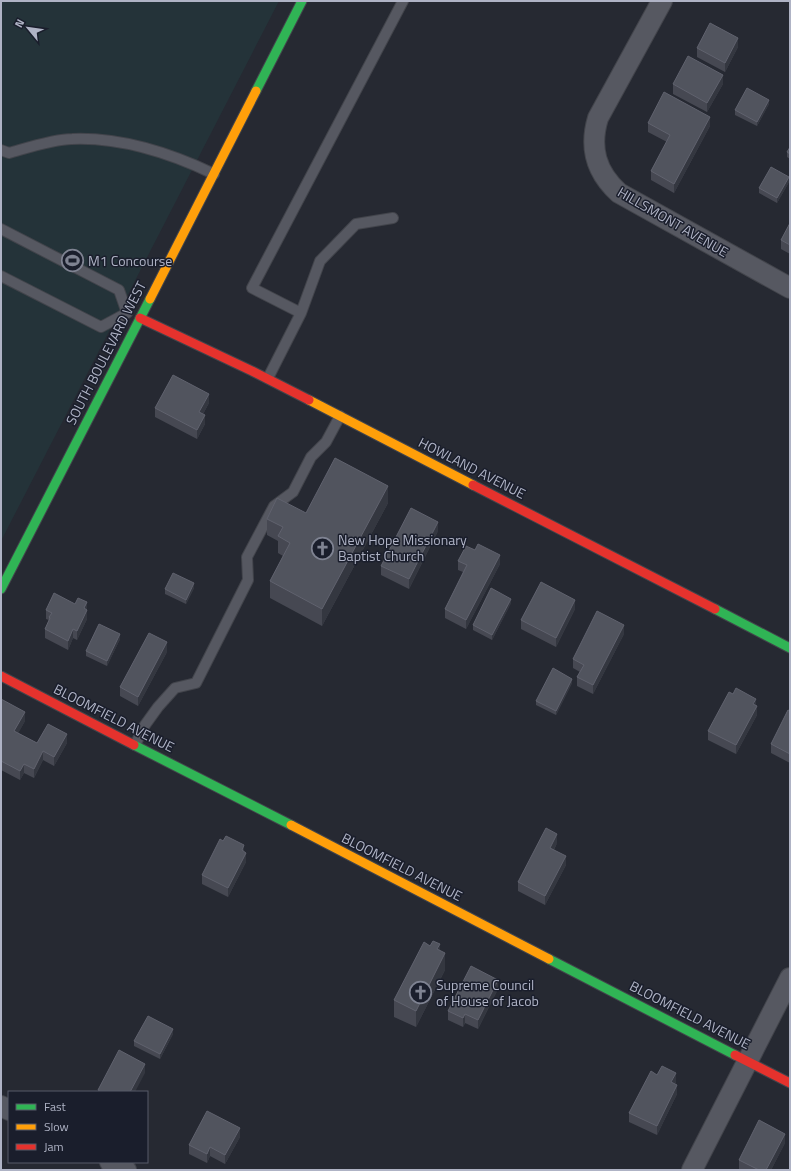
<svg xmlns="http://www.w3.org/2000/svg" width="791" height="1171" viewBox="0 0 791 1171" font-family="'Titillium Web',sans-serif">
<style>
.green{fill:#243339}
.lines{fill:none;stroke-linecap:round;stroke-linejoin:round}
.lane-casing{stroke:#42444b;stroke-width:12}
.street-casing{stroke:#42444b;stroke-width:22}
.fast-casing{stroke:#42444b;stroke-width:11}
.slow-casing{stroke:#42444b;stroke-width:11}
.jam-casing{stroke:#42444b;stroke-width:11}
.lane{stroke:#565861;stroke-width:10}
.street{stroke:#565861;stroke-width:20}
.fast{stroke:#30b455;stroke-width:9}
.slow{stroke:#ff9f0a;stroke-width:9}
.jam{stroke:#e5322d;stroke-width:9}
.wall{fill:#464852}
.shaded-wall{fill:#343740}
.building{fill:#51545e;stroke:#60626e}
.labels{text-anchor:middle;stroke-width:3;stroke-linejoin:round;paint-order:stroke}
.street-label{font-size:14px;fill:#afb3c5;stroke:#1a1e2c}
.poi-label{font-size:14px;fill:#afb3c5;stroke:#1a1e2c;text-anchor:start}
</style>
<rect width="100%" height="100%" fill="#262932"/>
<path class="green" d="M1,1H279L1,541Z"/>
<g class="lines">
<defs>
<path id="lane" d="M1,150L9,153C27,148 54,139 72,139C121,137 170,153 214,174
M1,229L119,290L127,313L101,327L1,276
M301,313L320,261L356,224L393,218
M268,378L301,313L252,288L403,1
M135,745L145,725L158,707L175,688L196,683L248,580L247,557L274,506L293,492L311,457L326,442L340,416"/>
<path id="street" d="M662,1L598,118C589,148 596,172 619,193L790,288
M1,1106L9,1110
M110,1162L126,1170
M692,1170L790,978"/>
<path id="fast" d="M256,91L302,1
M1,589L150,299
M715,609L790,648
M134,745L291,825
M549,959L735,1055"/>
<path id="slow" d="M150,299L256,91
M309,400L473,485
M291,825L549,959"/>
<path id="jam" d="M140,318L252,371L309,400
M473,485L715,609
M1,676L134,745
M735,1055L790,1083"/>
</defs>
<use href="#lane" class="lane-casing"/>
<use href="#street" class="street-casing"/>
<use href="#fast" class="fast-casing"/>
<use href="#slow" class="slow-casing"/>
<use href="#jam" class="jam-casing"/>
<use href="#lane" class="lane"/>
<use href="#street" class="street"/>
<use href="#fast" class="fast"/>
<use href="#slow" class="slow"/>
<use href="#jam" class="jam"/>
</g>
<path class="wall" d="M738,47L725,72L697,57V48Z
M673,84H723L707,112L673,94Z
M769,104L757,126L735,115V110Z
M648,123L710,126L674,193L651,180V171L667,142L648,132Z
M790,147V159L787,157V152Z
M789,182L777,203L759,193V188Z
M790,223V254L781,249V240Z
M209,403L203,414L205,424L197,439L155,417V408Z
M388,503L322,626L270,598V581L283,556L278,553V541L267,535V519Z
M438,531L409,589L381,575V566Z
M458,561L500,564L466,629L445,618V609L463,572L458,570Z
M194,588L186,604L165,594V589Z
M87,602V619L77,640L73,638L68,650L45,638V629L49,620L46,619V610L75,604Z
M511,603L492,640L473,630V625Z
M575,609L556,647L521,629V620Z
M624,634L593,694L577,686V677L580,672L573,668V659Z
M120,639L107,666L86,656V651Z
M167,652L138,706L120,696V687Z
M572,683L556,715L536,705V701Z
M1,699L25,721L18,733L37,743H67L54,766L43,760L34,778L24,773L20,780L1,770Z
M756,706L757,715L736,754L708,740V731Z
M790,711V763L771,753V744Z
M557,843L554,850L566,865L545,905L518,891V882Z
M244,852L246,862L228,897L202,884V875Z
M440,950L445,970L416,1027L394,1017V1000Z
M498,989L478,1029L465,1023L463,1027L448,1020V1011Z
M173,1034L160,1059L134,1046V1041Z
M657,1075L676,1082L675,1084L677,1094L657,1135L629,1122V1113Z
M240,1137L225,1164L210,1156L207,1163L189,1154V1145Z
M785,1143L771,1170H741L739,1169V1160Z"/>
<path class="shaded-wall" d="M738,38V47L725,72V63Z
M723,75V84L707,112V103Z
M769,100V104L757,126V122Z
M710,117V126L674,193V184Z
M789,177V182L777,203V198Z
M209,394V403L199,421V412Z
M205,415V424L197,439V430Z
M388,486V503L322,626V609Z
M438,522V531L409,589V579Z
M500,555V564L466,629V620Z
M194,583V588L186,604V600Z
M511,599V603L492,640V635Z
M575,600V609L556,647V638Z
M87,602V619L77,640V631L84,608Z
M624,625V634L593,694V685Z
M73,629V638L68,650V641Z
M120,634V639L107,666V661Z
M167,642V652L138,706V697Z
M572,679V683L556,715V711Z
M756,699V708L753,704Z
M757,706V715L736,754V745Z
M25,712V721L14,741V731Z
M67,734V743L54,766V757Z
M43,751V760L34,778V769Z
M24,764V773L20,780V771Z
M557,834V843L550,857V848Z
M244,845V854L242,850Z
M246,853V862L228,897V888Z
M566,856V865L545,905V896Z
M440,944V961L437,949Z
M445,953V970L416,1027V1011Z
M498,980V989L478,1029V1020Z
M465,1014V1023L463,1027V1018Z
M173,1029V1034L160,1059V1054Z
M145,1064V1073L135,1092H130Z
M676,1073V1082L671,1091V1082Z
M677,1085V1094L657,1135V1126Z
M240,1128V1137L225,1164V1155Z
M785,1134V1143L771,1170H766Z
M210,1147V1156L207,1163V1154Z"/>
<path class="building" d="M710,23L738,38L725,63L697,48Z
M688,56L723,75L707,103L673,84Z
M747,88L769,100L757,122L735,110Z
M664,92L710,117L674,184L651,171L670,135L648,123Z
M790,147V154L787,152Z
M771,167L789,177L777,198L759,188Z
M790,223V245L781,240Z
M173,375L209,394L199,412L205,415L197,430L155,408Z
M335,458L388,486L322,609L270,581L290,543L278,536L283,527L267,519L277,498L306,513Z
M411,508L438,522L409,579L381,566Z
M478,544L500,555L466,620L445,609L467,565L458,561L466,546L475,550Z
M173,573L194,583L186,600L165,589Z
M541,582L575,600L556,638L521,620Z
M491,588L511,599L492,635L473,625Z
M54,593L75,604L78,598L87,602L84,608L87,610L77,631L73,629L68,641L45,629L50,618L49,617L52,613L46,610Z
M597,611L624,625L593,685L577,677L584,665L573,659Z
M99,624L120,634L107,661L86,651Z
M149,633L167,642L138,697L120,687Z
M553,668L572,679L556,711L536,701Z
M736,688L756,699L753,704L757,706L736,745L708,731L729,692L733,694Z
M1,699L25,712L14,731L37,743L48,724L67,734L54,757L43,751L34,769L24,764L20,771L1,761Z
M788,710L790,711V754L771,744Z
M546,828L557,834L550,848L566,856L545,896L518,882Z
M226,836L244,845L242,850L246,853L228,888L202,875L220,839L223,841Z
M433,941L440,944L437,949L445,953L416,1011L394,1000L424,942L430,946Z
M471,966L498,980L478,1020L465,1014L463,1018L448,1011Z
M148,1016L173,1029L160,1054L134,1041Z
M119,1050L145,1064L130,1092H101L98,1090Z
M662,1066L676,1073L671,1082L677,1085L657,1126L629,1113L651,1071L657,1075Z
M207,1111L240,1128L225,1155L210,1147L207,1154L189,1145Z
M759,1120L785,1134L766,1170H759L739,1160Z"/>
<defs>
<symbol id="stadium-ring" viewBox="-11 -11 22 22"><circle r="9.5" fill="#1a1e2c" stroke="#7f8392" stroke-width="1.5"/><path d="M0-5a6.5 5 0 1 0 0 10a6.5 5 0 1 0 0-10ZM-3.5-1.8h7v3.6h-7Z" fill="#7f8392"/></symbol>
<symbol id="church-ring" viewBox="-11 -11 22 22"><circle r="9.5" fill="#1a1e2c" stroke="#7f8392" stroke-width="1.5"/><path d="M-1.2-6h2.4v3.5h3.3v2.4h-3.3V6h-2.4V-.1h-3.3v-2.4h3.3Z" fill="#7f8392"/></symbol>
</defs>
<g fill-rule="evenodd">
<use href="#stadium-ring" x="60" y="248" width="25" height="25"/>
<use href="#church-ring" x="310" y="536" width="25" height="25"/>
<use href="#church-ring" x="408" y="980" width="25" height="25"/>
</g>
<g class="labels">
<g class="street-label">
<text transform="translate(673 222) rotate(30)" y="5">HILLSMONT AVENUE</text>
<text transform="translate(106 353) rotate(-63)" y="5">SOUTH BOULEVARD WEST</text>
<text transform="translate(472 468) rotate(27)" y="5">HOWLAND AVENUE</text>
<text transform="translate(114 718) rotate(27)" y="5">BLOOMFIELD AVENUE</text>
<text transform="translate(402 867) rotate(27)" y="5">BLOOMFIELD AVENUE</text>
<text transform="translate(690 1015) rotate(27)" y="5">BLOOMFIELD AVENUE</text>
</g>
<g class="poi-label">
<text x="88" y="266">M1 Concourse</text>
<text x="338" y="545">New Hope Missionary<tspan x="338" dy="16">Baptist Church</tspan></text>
<text x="436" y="990">Supreme Council<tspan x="436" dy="16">of House of Jacob</tspan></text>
</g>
</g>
<rect width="791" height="1171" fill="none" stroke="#afb3c5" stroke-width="4"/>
<rect x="8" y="1091" width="140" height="72" fill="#1a1e2c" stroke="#565a69"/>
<rect x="16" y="1104" width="20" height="6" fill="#30b455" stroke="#565a69"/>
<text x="44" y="1111" font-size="12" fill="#afb3c5">Fast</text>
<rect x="16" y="1124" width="20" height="6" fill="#ff9f0a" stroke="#565a69"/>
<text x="44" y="1131" font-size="12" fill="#afb3c5">Slow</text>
<rect x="16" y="1144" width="20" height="6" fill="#e5322d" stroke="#565a69"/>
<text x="44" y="1151" font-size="12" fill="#afb3c5">Jam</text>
<g transform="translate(28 28) rotate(299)" stroke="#1a1e2c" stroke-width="3" paint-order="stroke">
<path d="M0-3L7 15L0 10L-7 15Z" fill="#afb3c5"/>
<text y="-6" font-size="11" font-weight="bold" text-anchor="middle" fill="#afb3c5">N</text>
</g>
</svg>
